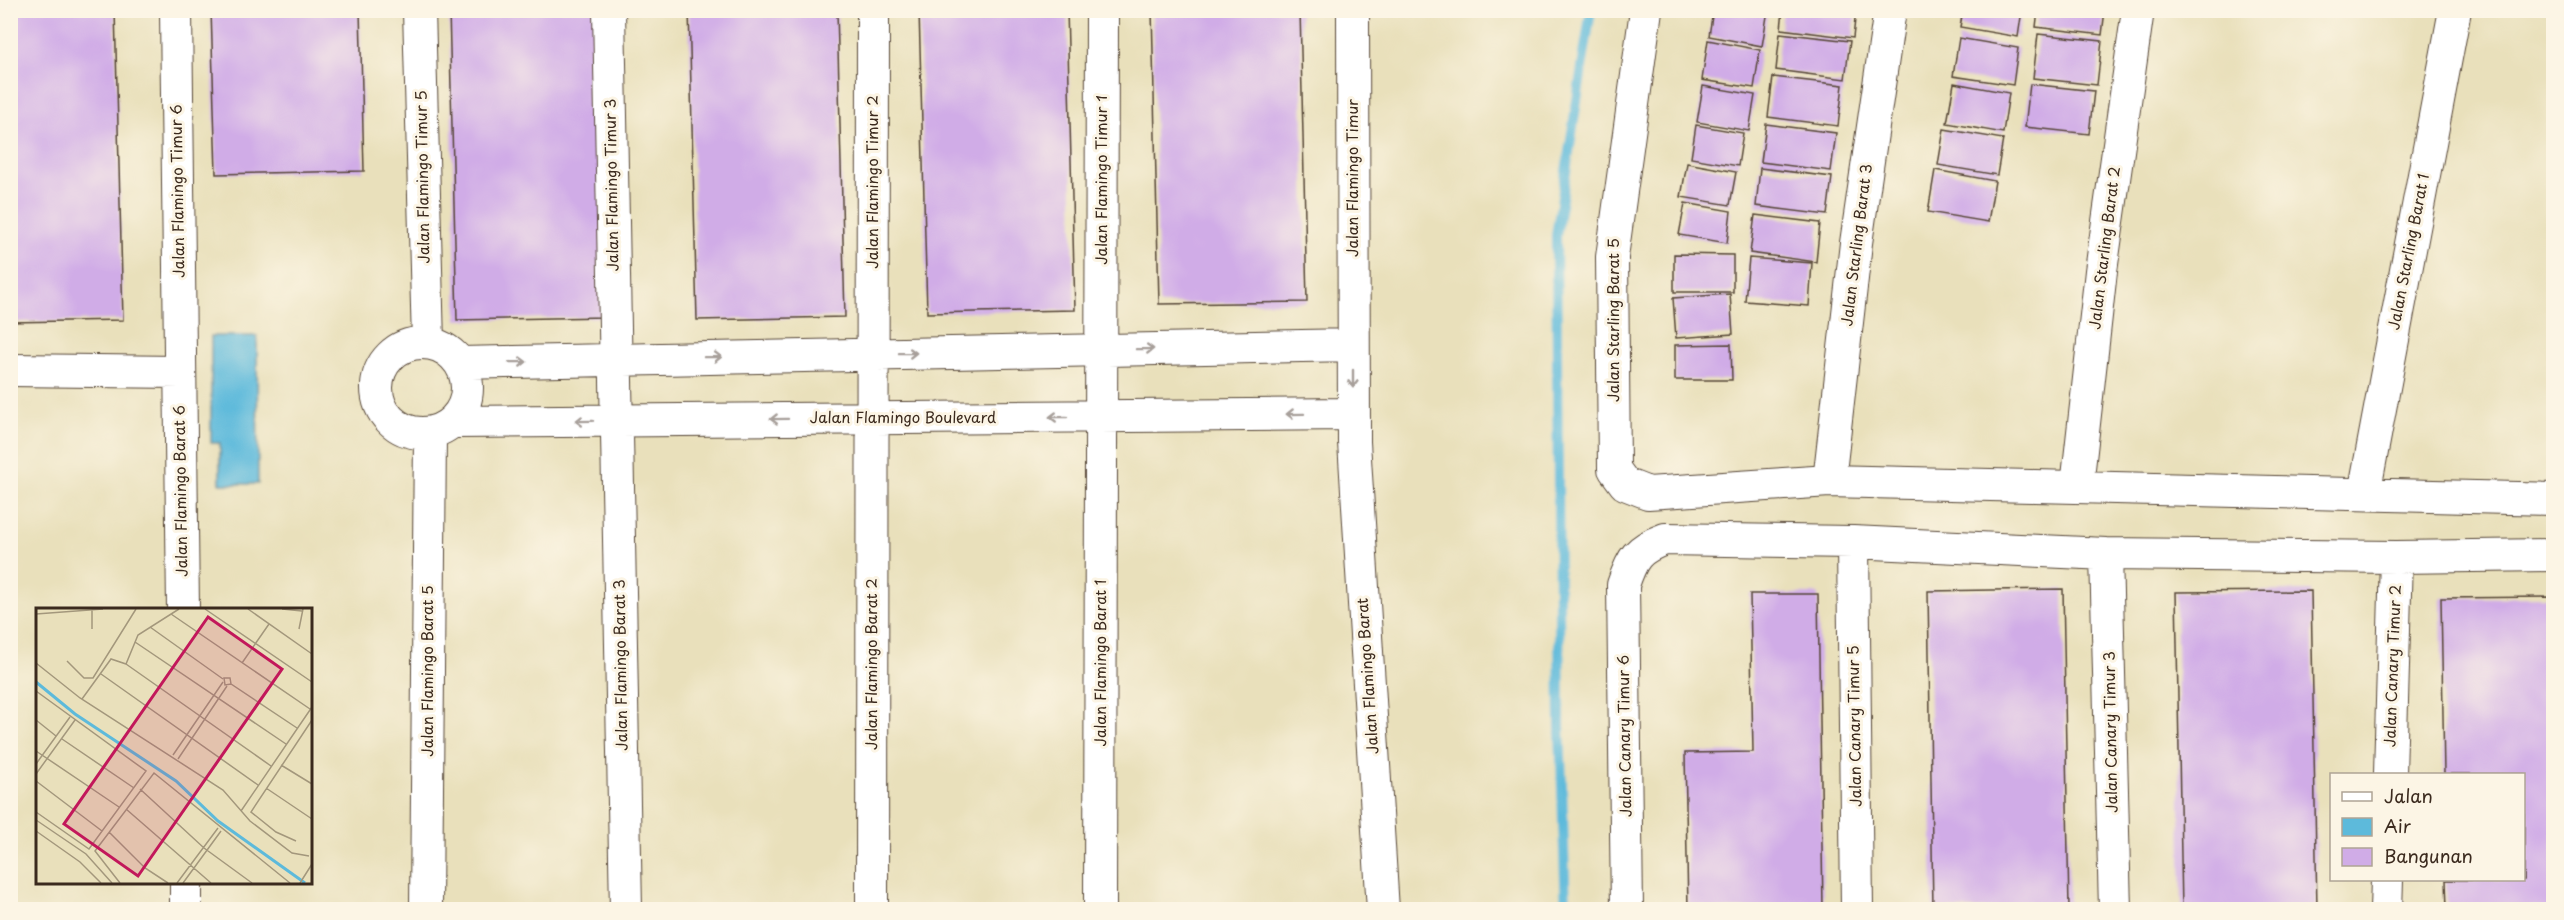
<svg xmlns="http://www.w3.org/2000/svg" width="2564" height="920" viewBox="0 0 2564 920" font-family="'Playpen Sans',sans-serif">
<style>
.water{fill:#5dbadb;stroke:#4c727c;stroke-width:1.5}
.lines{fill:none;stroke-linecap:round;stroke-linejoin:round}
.stream{stroke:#5dbadb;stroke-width:10}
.building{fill:#d0ace7}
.street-casing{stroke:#554536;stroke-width:34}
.street{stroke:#fff;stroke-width:32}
.oneway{stroke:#a79f9a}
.labels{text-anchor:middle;stroke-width:6;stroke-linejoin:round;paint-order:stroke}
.street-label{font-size:15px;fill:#3b2a1e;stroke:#fcf5e5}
.inset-river{fill:none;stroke:#5dbadb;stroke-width:3}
.inset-road{fill:none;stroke:#a3977c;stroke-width:1.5}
.view{fill:#c2185b;fill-opacity:0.15;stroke:#c2185b;stroke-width:3}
.inset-edge{fill:none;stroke:#3b2a1e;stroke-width:3}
</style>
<rect width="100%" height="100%" fill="#fcf5e5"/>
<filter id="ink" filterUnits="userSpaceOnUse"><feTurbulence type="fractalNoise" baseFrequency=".0167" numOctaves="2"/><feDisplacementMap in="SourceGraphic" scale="12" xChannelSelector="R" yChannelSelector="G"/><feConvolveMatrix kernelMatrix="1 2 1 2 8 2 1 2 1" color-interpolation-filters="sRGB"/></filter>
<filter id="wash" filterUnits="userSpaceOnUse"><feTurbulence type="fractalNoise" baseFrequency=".008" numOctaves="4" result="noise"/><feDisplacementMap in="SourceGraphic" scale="24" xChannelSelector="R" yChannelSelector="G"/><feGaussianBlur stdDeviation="1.35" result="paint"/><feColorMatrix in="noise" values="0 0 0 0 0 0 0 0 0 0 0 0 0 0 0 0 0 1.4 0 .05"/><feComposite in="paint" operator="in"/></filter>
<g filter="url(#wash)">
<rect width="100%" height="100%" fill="#e9e0bb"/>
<path class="water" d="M211,336H257L258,484H220V443H211Z"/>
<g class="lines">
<path class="stream" d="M1566,910L1560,726L1556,236L1591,10"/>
</g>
<g id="blocks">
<path class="building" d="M10,10H115L123,320L10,322Z
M211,10H360L364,171L216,174Z
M449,10H597L605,317L457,320Z
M689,10H837L845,317L697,320Z
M919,10H1067L1075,310L927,313Z
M1152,10H1300L1307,302L1159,304Z
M1713,10H1768L1762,46L1709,36Z
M1783,10H1856L1853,38L1781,29Z
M1963,10H2022L2018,37L1960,27Z
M2038,10H2105L2102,35L2036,27Z
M1780,33L1850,41L1845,79L1776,70Z
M2038,34L2102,41L2097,85L2033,78Z
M1959,38L2018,48L2013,85L1953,76Z
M1708,40L1760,50L1754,88L1702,80Z
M1773,77L1843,85L1838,126L1768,117Z
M1954,83L2009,93L2003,133L1947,123Z
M2030,84L2094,91L2089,134L2025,127Z
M1703,86L1755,95L1749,131L1697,122Z
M1766,124L1836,133L1831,171L1761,162Z
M1696,125L1743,133L1738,166L1691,158Z
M1944,129L2003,139L1997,175L1938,165Z
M1687,163L1736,172L1730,205L1681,197Z
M1760,168L1832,177L1827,215L1756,206Z
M1935,170L1995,181L1988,222L1928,212Z
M1685,203L1731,211L1727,243L1679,235Z
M1755,215L1820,223L1816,262L1750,253Z
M1674,254L1733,255V292H1674Z
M1749,258L1812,263L1809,306L1745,301Z
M1730,294L1733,334L1676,338L1673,298Z
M1731,344L1732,380H1675V345Z
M2063,589L2069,909H1933L1928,591Z
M2311,591L2317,909H2182L2176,592Z
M1750,594H1818L1823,909H1688L1685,753L1753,752Z
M2553,597V909H2447L2446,880H2524V774H2444L2441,598Z"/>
</g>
</g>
<g filter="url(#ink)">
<use href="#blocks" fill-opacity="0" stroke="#554536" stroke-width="1.5"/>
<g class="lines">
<defs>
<path id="street" d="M176,10L183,610
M419,10L428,343
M609,10L626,910
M1353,10L1354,442L1383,910
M1646,10L1612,257L1614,469L1625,484L1648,493L1829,481L2554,499
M377 388a45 45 0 1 1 90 0a45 45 0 1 1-90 0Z
M460,363L1353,345
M10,370L180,372
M453,422L1353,414
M1829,481L1856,243L1890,10
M2077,486L2101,271L2138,10
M2364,494L2455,10
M1853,542L1857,910
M2106,554L2115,910
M2390,774L2396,557
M186,882V910
M426,910L430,433
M872,910L873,10
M1100,910L1102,10
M1627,910L1623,585C1632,558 1637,549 1665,539L1853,542L2106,554L2396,557L2554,555
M2386,910L2387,880"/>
</defs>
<use href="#street" class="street-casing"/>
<use href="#street" class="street"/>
</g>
<defs><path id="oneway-shaft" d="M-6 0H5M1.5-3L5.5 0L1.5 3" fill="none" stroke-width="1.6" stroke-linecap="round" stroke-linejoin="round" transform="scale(1.5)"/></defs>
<g class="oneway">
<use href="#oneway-shaft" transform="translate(1145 349) rotate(-1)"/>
<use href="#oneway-shaft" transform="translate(908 353) rotate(-1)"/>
<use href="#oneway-shaft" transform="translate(713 357) rotate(-1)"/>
<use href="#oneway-shaft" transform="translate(518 362) rotate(-1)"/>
<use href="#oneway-shaft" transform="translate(1353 379) rotate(90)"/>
<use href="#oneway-shaft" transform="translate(1295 414) rotate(179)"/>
<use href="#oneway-shaft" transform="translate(1058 417) rotate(180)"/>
<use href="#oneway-shaft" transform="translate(779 419) rotate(179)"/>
<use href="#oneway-shaft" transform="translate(584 421) rotate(179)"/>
</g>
</g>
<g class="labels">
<g class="street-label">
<text transform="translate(423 177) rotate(-91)" y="5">Jalan Flamingo Timur 5</text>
<text transform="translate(1353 178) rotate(-90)" y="5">Jalan Flamingo Timur</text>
<text transform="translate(1102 180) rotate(-90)" y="5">Jalan Flamingo Timur 1</text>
<text transform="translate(873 182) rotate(-90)" y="5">Jalan Flamingo Timur 2</text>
<text transform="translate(612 185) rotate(-91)" y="5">Jalan Flamingo Timur 3</text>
<text transform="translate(178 191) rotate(-91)" y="5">Jalan Flamingo Timur 6</text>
<text transform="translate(1857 245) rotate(-83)" y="5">Jalan Starling Barat 3</text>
<text transform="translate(2105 248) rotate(-83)" y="5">Jalan Starling Barat 2</text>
<text transform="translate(2409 252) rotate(-79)" y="5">Jalan Starling Barat 1</text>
<text transform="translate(1614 320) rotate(-90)" y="5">Jalan Starling Barat 5</text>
<text x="903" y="423">Jalan Flamingo Boulevard</text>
<text transform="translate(181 491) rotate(-91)" y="5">Jalan Flamingo Barat 6</text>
<text transform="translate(1101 663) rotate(-90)" y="5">Jalan Flamingo Barat 1</text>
<text transform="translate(872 664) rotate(-90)" y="5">Jalan Flamingo Barat 2</text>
<text transform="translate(621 665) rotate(-91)" y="5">Jalan Flamingo Barat 3</text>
<text transform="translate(2393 666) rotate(-88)" y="5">Jalan Canary Timur 2</text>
<text transform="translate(428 671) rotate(-90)" y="5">Jalan Flamingo Barat 5</text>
<text transform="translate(1368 676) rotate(-94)" y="5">Jalan Flamingo Barat</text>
<text transform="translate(1855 726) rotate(-91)" y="5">Jalan Canary Timur 5</text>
<text transform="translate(2111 732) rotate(-91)" y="5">Jalan Canary Timur 3</text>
<text transform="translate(1625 736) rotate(-91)" y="5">Jalan Canary Timur 6</text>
</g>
</g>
<g transform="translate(36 608)">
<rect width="276" height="276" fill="#e9e0bb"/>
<path class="inset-river" d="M0,74L39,106L140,173L182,213L269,275"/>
<path class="inset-road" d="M169,1L276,74M212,1L276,46M246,1L266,3M0,6L67,1M135,6L274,101M114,19L187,71M56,21V2M263,21L267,1M99,34L250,136M31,53L48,70H57L100,1M0,55L44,90L187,182L214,213L256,245L273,248M206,55L233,16M90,56L235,158M65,66L222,177M195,76L194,70H188L189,77L195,76L261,120M0,83L110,163L53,241L0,204M46,91L75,51L90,56L102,27L143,1M0,112L20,128M26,131L98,180M0,143L83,199M137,147L187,74M142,151L191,78M0,156L34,109M245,157L276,176M0,166L39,112M0,173L66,223M230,180L276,211M104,181L168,240L216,275M90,201L175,275M205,203L276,99M0,212L50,246L76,275M0,223L44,254L65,275M73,224L109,260L132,275M260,233L240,224L215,204L276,112M84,275L59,243L118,165L254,275M141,275L182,220M147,275L185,223M264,275L276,256"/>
<path class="view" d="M172,9L246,61L102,268L28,216Z"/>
<rect width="276" height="276" class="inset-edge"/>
</g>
<rect width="2564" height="920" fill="none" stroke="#fcf5e5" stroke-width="36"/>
<rect x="2330" y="773" width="195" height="108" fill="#fcf5e5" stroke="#afa495" stroke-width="1.5"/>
<rect x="2342" y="792" width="30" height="9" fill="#ffffff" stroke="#afa495" stroke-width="1.5"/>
<text x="2384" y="803" font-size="18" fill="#3b2a1e">Jalan</text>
<rect x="2342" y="818" width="30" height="18" fill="#5dbadb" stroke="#afa495" stroke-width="1.5"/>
<text x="2384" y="833" font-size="18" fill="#3b2a1e">Air</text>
<rect x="2342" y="848" width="30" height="18" fill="#d0ace7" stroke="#afa495" stroke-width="1.5"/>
<text x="2384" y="863" font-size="18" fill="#3b2a1e">Bangunan</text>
</svg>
